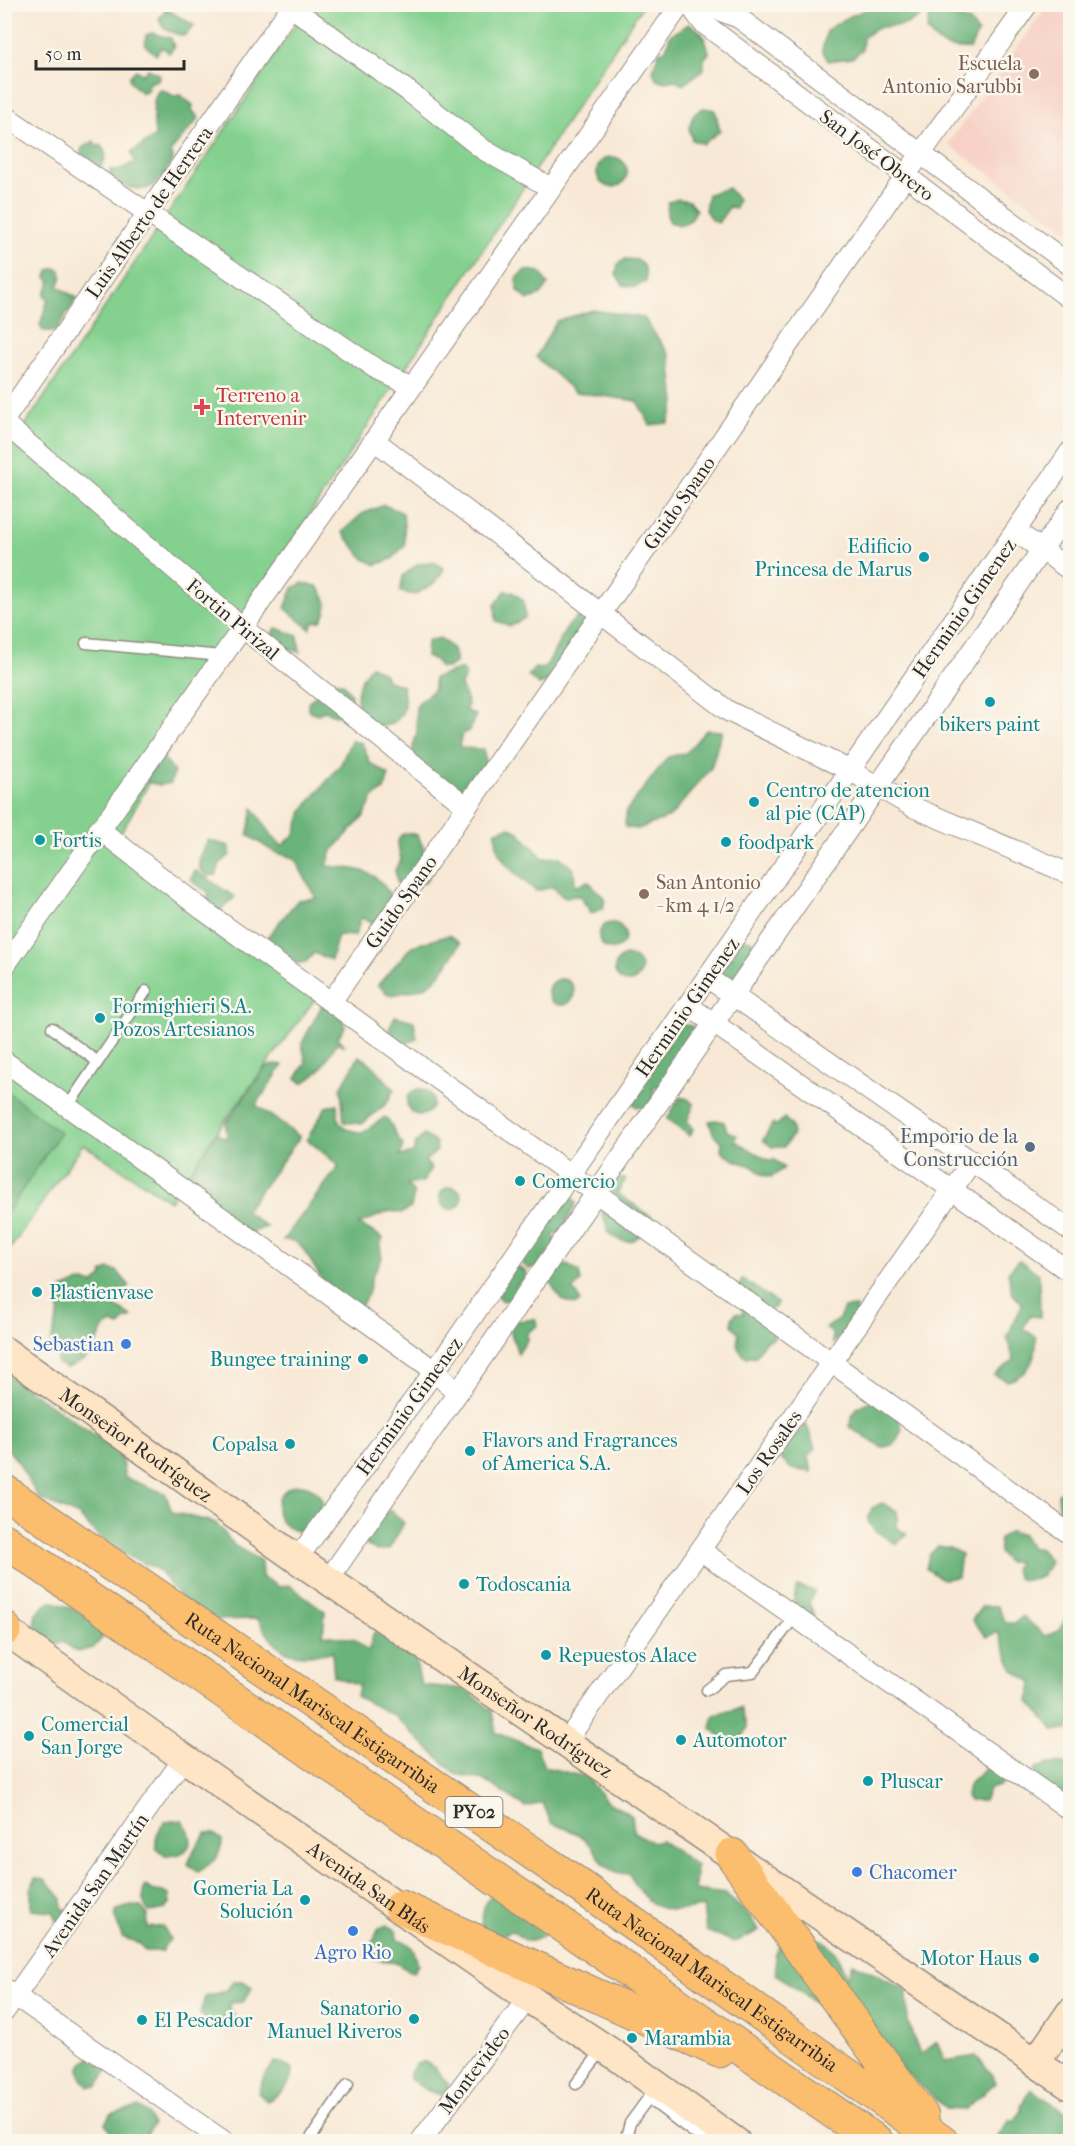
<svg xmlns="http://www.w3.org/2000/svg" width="1075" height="2146" viewBox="0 0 1075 2146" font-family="'IM FELL French Canon',serif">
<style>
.built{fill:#f7d1c6}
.green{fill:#84d18f;stroke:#587e5d;stroke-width:1.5}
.forest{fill:#6bb37a;stroke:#4b6f52;stroke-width:1.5}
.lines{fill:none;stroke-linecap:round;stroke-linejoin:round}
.lane-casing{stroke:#928a80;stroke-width:13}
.street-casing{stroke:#928a80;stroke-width:22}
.secondary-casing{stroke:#928a80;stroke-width:31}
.highway-casing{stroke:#928a80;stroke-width:35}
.lane{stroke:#fff;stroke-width:10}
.street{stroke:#fff;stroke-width:20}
.secondary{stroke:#fde5c5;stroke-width:28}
.highway{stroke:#fbbd6e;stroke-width:33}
.education-dot{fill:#8d6e63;stroke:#fbf7ec;stroke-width:2}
.health-dot{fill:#e0444e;stroke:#fbf7ec;stroke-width:2}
.culture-dot{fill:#0f9aa8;stroke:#fbf7ec;stroke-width:2}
.service-dot{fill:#5c6f8a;stroke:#fbf7ec;stroke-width:2}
.shop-dot{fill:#3f7fe0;stroke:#fbf7ec;stroke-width:2}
.labels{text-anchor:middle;stroke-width:5;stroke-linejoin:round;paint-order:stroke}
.shield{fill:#fbf7ec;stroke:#696865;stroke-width:1.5}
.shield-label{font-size:18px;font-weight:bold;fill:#2b2b2b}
.education-label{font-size:20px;fill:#785e54;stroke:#fbf7ec;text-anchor:end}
.street-label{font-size:20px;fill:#2b2b2b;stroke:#fbf7ec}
.health-label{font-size:20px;fill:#be3a42;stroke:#fbf7ec;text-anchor:start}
.culture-label{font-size:20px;fill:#0d838f;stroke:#fbf7ec;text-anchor:start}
.service-label{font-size:20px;fill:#4e5e75;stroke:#fbf7ec;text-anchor:end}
.shop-label{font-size:20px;fill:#366cbe;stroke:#fbf7ec;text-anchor:end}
</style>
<rect width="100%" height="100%" fill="#fbf7ec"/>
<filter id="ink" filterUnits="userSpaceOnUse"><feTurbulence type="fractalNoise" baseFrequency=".0167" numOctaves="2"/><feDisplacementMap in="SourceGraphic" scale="12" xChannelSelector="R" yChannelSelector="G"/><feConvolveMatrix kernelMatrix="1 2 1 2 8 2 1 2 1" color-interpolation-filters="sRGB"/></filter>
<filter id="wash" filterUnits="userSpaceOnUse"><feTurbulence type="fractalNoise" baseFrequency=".008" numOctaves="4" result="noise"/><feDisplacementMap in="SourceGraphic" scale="24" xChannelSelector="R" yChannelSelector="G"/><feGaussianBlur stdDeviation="1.35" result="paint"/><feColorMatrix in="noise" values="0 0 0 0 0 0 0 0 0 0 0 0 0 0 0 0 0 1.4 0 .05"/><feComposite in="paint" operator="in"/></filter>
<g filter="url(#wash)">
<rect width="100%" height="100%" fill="#f8e9d6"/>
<path class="built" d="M1048,5H1070V232L948,144Z"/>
<path class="green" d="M309,5H643L242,618L118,838L316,998L216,1133L170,1201L83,1144L5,1256V455Z"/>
<path class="forest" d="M937,4L939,7C920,10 922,19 909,23C889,31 884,19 863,38L862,50L852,58L828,61L822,50L827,30C866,2 892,4 937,4Z
M166,9L195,26L184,36C173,33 162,31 159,19Z
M936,14L968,20L978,32L970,49C949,50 939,47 927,30L929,18Z
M689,24C703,31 706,38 709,53L704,59V69L683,85L675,80L665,82L656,79L653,71L659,52L666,50L670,35Z
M152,33L171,38L174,47L169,53L162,47L156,55L145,45L146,35Z
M148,69L160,75L158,80L149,83L148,90L142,93L131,83L129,77L136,70L142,74Z
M160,89L174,96L180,95L193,105L192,110L199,118L171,151L173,158C157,193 141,197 109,178L110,170H119L135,162L131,153L155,136C154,122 150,99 160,89Z
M703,108L715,110L720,131L703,144L692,140L689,128L693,115Z
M94,141L96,147L100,145C108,153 106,158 101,167H92L80,156L82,148Z
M597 172a15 15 0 1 1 30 0a15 15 0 1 1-30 0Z
M728,188L738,200L735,209L730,206L718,223L711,219L705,210L708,194Z
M678,199L689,201L696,210L691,220L681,225L670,222L667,215L668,202Z
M626,259L638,260L645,268L646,282L635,287L623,285L616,274L618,264Z
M55,268L60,270L62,276L58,287L77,298L56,331H43L40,325L48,299L44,295L51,281L46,277L49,270Z
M525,270L540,272L548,285L541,295L528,300L517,290V278Z
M593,310L644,318L670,356L675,403L668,423L650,425L637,401L575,392L536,357L557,321Z
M384,505L403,513L405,545L392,559L376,565L364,559L342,532L362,514Z
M434,562L444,569L436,582L415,595L400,592L403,576L418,564Z
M302,583L317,586C327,598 331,606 321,621L313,622L310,629L285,608L293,588Z
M505,591L513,592L524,601L525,618L510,626L496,621L495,605Z
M580,616L591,623L556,680L539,685L528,676L535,668L543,669C557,654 561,626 580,616Z
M276,628L298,636L300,652L288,649L276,650L272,633Z
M440,638L453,649L456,662L448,668H441L435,660L426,657L427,641Z
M371,666L384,673L388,681L402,685C411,719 391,735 359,721C356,696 354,686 371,666Z
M461,669L466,674L461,685L468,705L465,710L476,715L470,730L462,735L459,746L461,748L483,749L488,770L464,790L453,791C441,781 415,767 413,751C412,743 418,736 417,728C414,700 414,708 434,689V678Z
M331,680L343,683L351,694L350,708L339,716L324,711L318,714L309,711L308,703Z
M706,730L722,731L711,768L670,817L638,829L625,827L626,811L668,757L686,753Z
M351,741L362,743L370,763L389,775L384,790L373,798L364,816L332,851L327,866C360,870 376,867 393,900L384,926L361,918L355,936L338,935L331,960L314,953L305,963H289L262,943L298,900L316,898L294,858L274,852L248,835L253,808L271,834L282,846L295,834L302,811L341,764Z
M158,751L174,772L171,783L160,785L137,780Z
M509,827L519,832L543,858L560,857L574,869L575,887L588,881L605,899L603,909L591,913L580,896L563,897L553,887L536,891C515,873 494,861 496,831Z
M408,833L417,835L434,868L425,882L401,887L397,883L395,870L401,859L397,843L401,835Z
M208,840L229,846L230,855L220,864L216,875L208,876L200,869L199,860Z
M195,870L235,897L213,917L203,910L209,892L195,884L191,879Z
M599 936a13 13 0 1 1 26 0a13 13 0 1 1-26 0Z
M449,935L460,944C436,982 436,989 389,995L378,985L412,946Z
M742,939L751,940L756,947L747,964H740L742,971L736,982L723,984L716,965L727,958L732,959L731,954Z
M615 969a13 13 0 1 1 26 0a13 13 0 1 1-26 0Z
M548 992a13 13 0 1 1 26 0a13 13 0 1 1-26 0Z
M322,1005L340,1013L345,1027L338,1037L345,1046L337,1042C328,1057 320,1076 302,1083L296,1078L306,1063L302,1043Z
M395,1016L414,1021L417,1039L403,1045L384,1040Z
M682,1024L691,1026L697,1032L688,1050H681L683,1055L673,1068L669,1069L670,1074L661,1087H653L655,1094L645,1108L637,1107L630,1101Z
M359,1056C377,1065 380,1076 394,1089L387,1103L362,1124L344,1122L341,1088Z
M277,1064L283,1065L256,1105L300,1137L245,1211L267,1227L247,1234L192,1186L188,1176L216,1133L227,1139L226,1123L266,1067Z
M407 1102a13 13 0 1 1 26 0a13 13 0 1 1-26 0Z
M5,1090L60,1133L5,1216Z
M680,1097L688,1099L694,1105L687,1121L693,1129L690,1136L667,1119Z
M337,1104L339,1122L346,1129L362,1133L385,1117C395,1126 394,1136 403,1145L400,1156L413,1153L416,1143L424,1135L436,1143L437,1151L425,1161L431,1168L423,1182L407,1184L414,1194L411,1208L402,1213L390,1211L359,1224L383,1238L380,1246L382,1258L372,1276L368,1294L356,1315L323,1281L302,1247L294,1241L283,1240L339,1166L307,1139L326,1107Z
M784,1118L791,1125L793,1134L784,1147H772L763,1140L773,1123L776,1126Z
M716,1120L724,1122L727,1131L737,1135L735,1141L768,1160H775L784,1168L772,1177C759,1176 760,1170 751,1166C740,1162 731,1160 721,1151L722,1142L714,1135L709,1121Z
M620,1178L626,1179L617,1193L653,1218C640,1239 629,1251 607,1232L606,1222L602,1215C604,1202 608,1184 620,1178Z
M440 1198a11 11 0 1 1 22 0a11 11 0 1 1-22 0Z
M569,1197L574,1199L576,1204L560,1233L554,1234L555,1246L536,1267L529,1269L522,1264L523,1254L561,1200Z
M1019,1260L1039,1274L1040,1317L1030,1316L1023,1329L1036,1337C1037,1358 1029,1375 1008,1381L994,1375L1014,1360L1007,1338L1022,1304L1012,1293L1008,1272Z
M567,1265L579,1272L581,1282L572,1290L577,1294L580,1302L576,1305L561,1300L550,1282L558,1267Z
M516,1266L526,1272L525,1279L516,1286L518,1291L515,1298L503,1301L498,1296Z
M109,1269L117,1271L129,1285L115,1306L132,1317L124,1320L120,1326L112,1323L105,1327C90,1350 98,1357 66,1368L57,1363V1354L49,1349L59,1312L58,1301L62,1289C75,1284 79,1279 93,1284L102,1277L103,1272Z
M743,1279L777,1303L774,1308L763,1311L775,1332L773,1339L765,1341L756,1356L746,1357C736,1349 736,1344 739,1333L732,1325V1318L736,1313L744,1314C738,1303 734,1290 743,1279Z
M856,1307L858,1314L833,1344L832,1333L826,1328L839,1319L844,1308Z
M535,1319L538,1325L527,1333V1340L518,1354L509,1327L516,1321Z
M4,1373L95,1435L121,1456L125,1478L165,1493L172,1512L216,1523L235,1546L261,1561L262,1577L279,1587L289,1585L325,1611L323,1635L354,1639L368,1652L374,1632L414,1654L421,1685L466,1689L492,1711L496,1733L537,1748L544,1767L587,1777L606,1801L632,1816L634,1832L651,1842L661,1840L696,1865L695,1890L725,1894L749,1915L759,1931L735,1942L706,1931L703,1907C662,1914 651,1911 629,1874C599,1872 604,1857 586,1840C579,1832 561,1827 551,1823L543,1803L526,1807L484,1780L456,1774L393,1715L356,1696L359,1685L334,1676L332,1652C291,1659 279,1656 258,1619L207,1620L181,1598L157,1569L128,1556L100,1538L79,1516L39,1499L18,1462L5,1446Z
M871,1401L897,1414L902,1429L895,1444L882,1448L849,1427C852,1411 856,1406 871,1401Z
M806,1423L815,1448L809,1457L812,1472L792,1469L778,1457V1450L791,1441Z
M1070,1480V1528L1060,1515L1058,1494Z
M277 1508a23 23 0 1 1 46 0a23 23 0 1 1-46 0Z
M882,1503L897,1511V1527L907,1535L896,1544L874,1530L868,1521L872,1508Z
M391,1510L404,1523L389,1549L377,1551L366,1544C366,1530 378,1515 391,1510Z
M1010,1531L1023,1535L1030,1547L1040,1549L1050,1561C1044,1578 1036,1582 1019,1579L1014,1569L1018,1562H1007L999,1553V1538Z
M938,1546L950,1548L961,1554L958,1577L943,1579L926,1569L929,1555Z
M797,1586L815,1591L809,1603L814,1614L807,1620L791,1611Z
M49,1601C67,1605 91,1615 103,1629V1637L93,1648L77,1652L63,1642L53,1645L38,1644L32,1635L36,1614Z
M982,1606H997L1006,1623H1015L1023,1616L1045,1636L1059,1631L1070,1608V1720L1068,1730H1054L1029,1702L1032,1682L1013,1670L998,1632L987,1637L972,1620Z
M741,1708L747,1727L743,1737L733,1741L722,1738L711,1728L714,1715Z
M993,1762L1003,1770L1002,1785L989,1789L984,1801H969L966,1796L968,1785Z
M1050,1764H1065L1070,1778V1804L1032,1789L1035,1768Z
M182,1820C198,1840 191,1856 165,1856L156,1848C155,1837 158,1830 165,1822Z
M206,1833H213L222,1840C222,1856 211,1864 198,1872L188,1864L195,1848Z
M35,1878L45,1879L62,1899V1909H67L58,1930L54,1912L31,1910V1887Z
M145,1886L154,1891H160L169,1895L170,1903L166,1909L149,1912C143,1904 141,1895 145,1886Z
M492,1894L552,1927L542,1937L526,1941L512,1931L502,1935L487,1934L481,1924L485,1903Z
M131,1906L141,1907L147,1914L148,1928L163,1926L170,1939L162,1951H145L139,1943L122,1937L115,1917L117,1910Z
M387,1925L396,1930L397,1939C413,1943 414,1950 418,1965L413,1972C405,1970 402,1966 395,1963C385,1959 375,1962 366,1956L379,1928Z
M785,1935C827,1937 831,1939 847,1978L853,1963L907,1990L908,2022L920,2055L937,2042L945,2061L976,2056L991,2073L995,2083L964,2110L947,2109L896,2064L836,1995L819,2005L776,1974L775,1956Z
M234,1981H242L253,1987L243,2002L230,2003L229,2007L235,2016L229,2029L207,2021L200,2014L205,1997L226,1991Z
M91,2058L107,2070L98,2086H89L82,2079L80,2069L85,2061Z
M275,2062L282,2063L292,2070C292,2086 280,2094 267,2101L258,2093L264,2077Z
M425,2062L435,2068L449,2085L442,2095L426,2090L410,2079V2073L416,2063Z
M1031,2089L1070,2115V2141H994L1010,2119L1013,2122L1022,2111L1021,2105Z
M139,2107L148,2114L153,2125L142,2141H118L105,2124L110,2114Z"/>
</g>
<g filter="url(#ink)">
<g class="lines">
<defs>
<path id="lane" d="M86,643L221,656
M52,1028L98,1062
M68,1106L146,991
M707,1690L726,1675L753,1672L795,1616
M576,2084L604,2048
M648,2098L706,2142
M308,2142L348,2084
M625,2142L630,2123L652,2093"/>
<path id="street" d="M287,4L408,91L484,150L551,188
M689,4L703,23L1070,299
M702,4L739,18L1070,265
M4,115L376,369L412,386
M4,420L293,4
M4,423L242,627L467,807
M374,440L728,711L851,771L913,807L1070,874
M1017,532L1070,570
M99,829L203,910L1070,1534
M4,967L681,4
M708,978L1070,1230
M331,1002L920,155L1028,4
M689,1006L1070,1272
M4,1061L435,1371L457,1394
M700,1550L1070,1810
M297,1559L437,1368L1070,452
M328,1580L1070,509
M566,1742L972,1161
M4,1988L225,2142
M4,2012L184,1758
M420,2142L528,1998"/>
<g id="secondary">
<path id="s1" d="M4,1351L297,1559L1070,2086"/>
<path id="s2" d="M4,1629L184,1758L528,1998L615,2055L736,2142"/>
<path d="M1036,2062L1070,2013"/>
</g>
<g id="highway">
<path id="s3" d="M4,1491L576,1883L942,2142"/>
<path d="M4,1540L877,2142"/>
<path d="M4,1628L5,1629"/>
<path d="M732,1855L922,2116"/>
<path d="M401,1907L719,2051"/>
</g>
</defs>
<use href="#lane" class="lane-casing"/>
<use href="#street" class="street-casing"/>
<use href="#secondary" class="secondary-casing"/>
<use href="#highway" class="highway-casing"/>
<use href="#lane" class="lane"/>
<use href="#street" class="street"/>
<use href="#secondary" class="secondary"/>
<use href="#highway" class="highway"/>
</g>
</g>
<g class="education-dot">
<circle cx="1034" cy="74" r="6"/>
<circle cx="644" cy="894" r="6"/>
</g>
<path class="health-dot" d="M199 398h6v6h6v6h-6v6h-6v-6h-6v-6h6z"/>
<g class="culture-dot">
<circle cx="924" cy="557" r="6"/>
<circle cx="990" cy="702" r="6"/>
<circle cx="754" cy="802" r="6"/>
<circle cx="40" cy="840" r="6"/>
<circle cx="726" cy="842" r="6"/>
<circle cx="100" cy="1018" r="6"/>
<circle cx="520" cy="1181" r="6"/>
<circle cx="37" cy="1292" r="6"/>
<circle cx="363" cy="1359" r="6"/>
<circle cx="290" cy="1444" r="6"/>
<circle cx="470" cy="1451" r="6"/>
<circle cx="464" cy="1584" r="6"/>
<circle cx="546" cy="1655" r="6"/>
<circle cx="29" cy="1736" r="6"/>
<circle cx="681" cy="1740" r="6"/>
<circle cx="868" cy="1781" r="6"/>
<circle cx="305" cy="1900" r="6"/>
<circle cx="1034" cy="1958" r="6"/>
<circle cx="414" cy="2019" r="6"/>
<circle cx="142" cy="2020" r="6"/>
<circle cx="632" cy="2038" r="6"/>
</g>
<circle class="service-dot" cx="1030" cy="1147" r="6"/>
<g class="shop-dot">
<circle cx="126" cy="1344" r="6"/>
<circle cx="857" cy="1872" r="6"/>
<circle cx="353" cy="1931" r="6"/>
</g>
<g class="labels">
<rect class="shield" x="445.5" y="1797" width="57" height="30" rx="4.5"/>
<g class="shield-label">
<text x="474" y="1818">PY02</text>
</g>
<g class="education-label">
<text x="1022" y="70">Escuela<tspan x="1022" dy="23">Antonio Sarubbi</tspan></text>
<text x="656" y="889" text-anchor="start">San Antonio<tspan x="656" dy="23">- km 4 1/2</tspan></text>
</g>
<g class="street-label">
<text transform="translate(877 155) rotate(37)" y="7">San José Obrero</text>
<text transform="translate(149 212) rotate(-55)" y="7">Luis Alberto de Herrera</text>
<text transform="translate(679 503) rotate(-55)" y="7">Guido Spano</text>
<text transform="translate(964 608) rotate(-55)" y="7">Herminio Gimenez</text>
<text transform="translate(233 619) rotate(40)" y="7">Fortin Pirizal</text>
<text transform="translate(401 902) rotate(-55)" y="7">Guido Spano</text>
<text transform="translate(687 1007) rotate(-55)" y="7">Herminio Gimenez</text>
<text transform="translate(409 1406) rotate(-54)" y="7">Herminio Gimenez</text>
<text dy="7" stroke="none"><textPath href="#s1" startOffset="162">Monseñor Rodríguez</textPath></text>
<text transform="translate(769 1452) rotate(-55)" y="7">Los Rosales</text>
<text dy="7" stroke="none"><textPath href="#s3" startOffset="374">Ruta Nacional Mariscal Estigarribia</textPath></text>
<text dy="7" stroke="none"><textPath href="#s1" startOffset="648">Monseñor Rodríguez</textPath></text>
<text transform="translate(95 1885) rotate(-55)" y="7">Avenida San Martín</text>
<text dy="7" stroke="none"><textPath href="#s2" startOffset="447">Avenida San Blás</textPath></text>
<text dy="7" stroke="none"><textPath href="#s3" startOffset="860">Ruta Nacional Mariscal Estigarribia</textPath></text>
<text transform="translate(474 2070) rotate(-53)" y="7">Montevideo</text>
</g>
<g class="health-label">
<text x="216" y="402">Terreno a<tspan x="216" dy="23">Intervenir</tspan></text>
</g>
<g class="culture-label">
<text x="912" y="553" text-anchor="end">Edificio<tspan x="912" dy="23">Princesa de Marus</tspan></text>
<text x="990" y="731" text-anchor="middle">bikers paint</text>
<text x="766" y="797">Centro de atencion<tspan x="766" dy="23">al pie (CAP)</tspan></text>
<text x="52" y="847">Fortis</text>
<text x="738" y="849">foodpark</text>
<text x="112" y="1013">Formighieri S.A.<tspan x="112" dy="23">Pozos Artesianos</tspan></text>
<text x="532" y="1188">Comercio</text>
<text x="49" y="1299">Plastienvase</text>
<text x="351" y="1366" text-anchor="end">Bungee training</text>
<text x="482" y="1447">Flavors and Fragrances<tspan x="482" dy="23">of America S.A.</tspan></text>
<text x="278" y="1451" text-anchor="end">Copalsa</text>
<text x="476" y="1591">Todoscania</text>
<text x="558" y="1662">Repuestos Alace</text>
<text x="41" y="1731">Comercial<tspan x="41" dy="23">San Jorge</tspan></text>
<text x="693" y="1747">Automotor</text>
<text x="880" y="1788">Pluscar</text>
<text x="293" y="1895" text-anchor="end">Gomeria La<tspan x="293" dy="23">Solución</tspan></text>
<text x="1022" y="1965" text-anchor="end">Motor Haus</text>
<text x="402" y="2015" text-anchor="end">Sanatorio<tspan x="402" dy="23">Manuel Riveros</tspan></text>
<text x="154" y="2027">El Pescador</text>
<text x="644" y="2045">Marambia</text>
</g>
<g class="service-label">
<text x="1018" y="1143">Emporio de la<tspan x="1018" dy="23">Construcción</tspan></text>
</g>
<g class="shop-label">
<text x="114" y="1351">Sebastian</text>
<text x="869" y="1879" text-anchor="start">Chacomer</text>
<text x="353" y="1959" text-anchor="middle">Agro Rio</text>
</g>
</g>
<rect width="1075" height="2146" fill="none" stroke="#fbf7ec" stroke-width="24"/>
<path d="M36 60v9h148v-9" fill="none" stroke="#2b2b2b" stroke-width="3"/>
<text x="45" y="60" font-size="18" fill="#2b2b2b" stroke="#fbf7ec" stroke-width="4.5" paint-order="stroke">50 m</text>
</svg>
